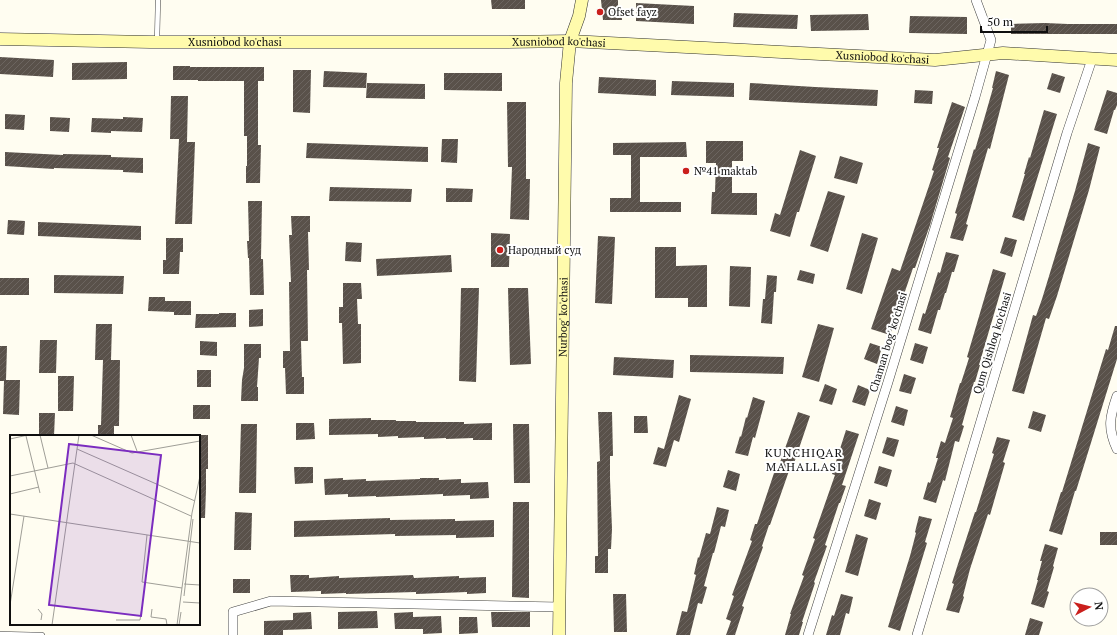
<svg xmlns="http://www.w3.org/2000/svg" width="1117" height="635" viewBox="0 0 1117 635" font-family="'PT Serif',serif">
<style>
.building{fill:url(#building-hatch)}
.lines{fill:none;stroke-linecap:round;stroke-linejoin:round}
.lane-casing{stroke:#424242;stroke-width:5.5}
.street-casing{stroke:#424242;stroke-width:10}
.secondary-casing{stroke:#313131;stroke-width:13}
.lane{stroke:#fff;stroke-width:4.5}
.street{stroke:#fff;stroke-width:9}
.secondary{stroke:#fffbac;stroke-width:12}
.poi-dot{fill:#ca1f1c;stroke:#fff;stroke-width:1.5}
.labels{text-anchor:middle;stroke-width:4;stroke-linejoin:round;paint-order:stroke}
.poi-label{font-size:11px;fill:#0f0f0f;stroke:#fff;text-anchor:start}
.street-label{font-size:11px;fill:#0f0f0f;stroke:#fff}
.neighbourhood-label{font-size:12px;letter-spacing:1px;fill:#0f0f0f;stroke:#fff}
.inset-road{fill:none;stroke:#9f9e97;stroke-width:1}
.view{fill:#7b2cbf;fill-opacity:0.15;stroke:#7b2cbf;stroke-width:2}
.inset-edge{fill:none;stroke:#0f0f0f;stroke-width:2}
</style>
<defs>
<pattern id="building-hatch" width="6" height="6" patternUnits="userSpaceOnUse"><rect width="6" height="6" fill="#59514a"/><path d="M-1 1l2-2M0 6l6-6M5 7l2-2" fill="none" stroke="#6c6560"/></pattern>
</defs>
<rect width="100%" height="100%" fill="#fffdf1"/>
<path class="building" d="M491,0H525V9H492Z
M601,0H618V9L621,8L622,20H603Z
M636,3L694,6V24L636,21Z
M734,13L798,15L797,29L733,27Z
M868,14L869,30L811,31L810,15Z
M910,16L967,17V34L909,33Z
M1045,23L1068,24H1117V34H1011V24Z
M0,57L54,60L53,77L0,74Z
M127,62V79L72,80V63Z
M173,66H190V67H264V81H258V145H261L260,183H246V166H247V136H244V81H198V80H173Z
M293,70H311L310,113L293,112Z
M324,71L367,73L366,88L323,87Z
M996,71L1009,75L990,149L988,148L981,172L966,224L968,225L963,241L950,238L957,214L955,213L969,166L974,149L975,150L985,116L993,88H992Z
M444,73H502V91L444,90Z
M1052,73L1065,77L1060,93L1047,89Z
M599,77L656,80V96L598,93Z
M672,81L734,83V97L671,95Z
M367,83L425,84V99L366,98Z
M750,83L815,87L878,90L877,106L805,103L749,100Z
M915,90L933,91L932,104L914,103Z
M1107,90L1117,93V105L1115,110H1114L1107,134L1094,130Z
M171,96H188L187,142H195L192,224H175L179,139H170Z
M507,102H526V179H530L529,220L510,219L512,167H508Z
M952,102L965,107L948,157L950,158L930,225L915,268H913L890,335L871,329L892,268L900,271L915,227L934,171L932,170L939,148H937Z
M1044,110L1057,114L1024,221L1012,217L1025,174H1024L1029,157L1030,158Z
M5,114L25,115L24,130L5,129Z
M50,117L70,118L69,132L50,131Z
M123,117L143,118L142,132L111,131V133L91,132L92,118L123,119Z
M442,139H458L457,163L441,162Z
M706,141H743V161H732V193H757V215L711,214L712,192H715L716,163H706Z
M686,142L687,157H640V202H681V212H610V198H631V155H613V143Z
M307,143L428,147V162L306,158Z
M1088,143L1100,147L1089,190L1057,296L1049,319L1046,318L1024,394L1012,391L1033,315L1036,316L1042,299L1075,191Z
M800,150L816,156L799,212H797L790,237L770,231L775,213L780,215Z
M5,152L63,155V154L111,155V157L143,158V173L123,172V170L54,168V169L5,166Z
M840,156L863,163L857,184L834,178Z
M330,187L412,189L411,202L329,201Z
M446,188L473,189L472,202H446Z
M828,191L845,196L828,252L810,246Z
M248,201H262L261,259H263L264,295H250L249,258H248L247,241H249Z
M291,216H310V232H308L309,270H307L308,341H301L302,377H304V394H286L285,368H283V351H290L289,282H291L289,235H292Z
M8,220L25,221L24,235L7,234Z
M38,222L141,226V240L38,236Z
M491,233L510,234L509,267H491Z
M862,233L878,238L862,294L846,289Z
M598,236L615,237L612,304L595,303Z
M1005,237L1017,240L1012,257L1000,253Z
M166,238H183V252H180L179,274H163V260H166Z
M346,242L362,243L361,262L345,261Z
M655,247H676V266L707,265V307H688V298H655Z
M946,252L959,255L954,272H952L946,293H945L940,310H938L931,334L918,330L923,313L925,314L938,272L940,273Z
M451,255L452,272L377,276L376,259Z
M730,266L751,267L750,307L729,306Z
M993,269L1006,273L979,365H980L975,382H974L962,425L964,426L959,442L955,441L945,481L943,480L936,503L923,499L928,482L930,483L938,458H936L941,441L945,443L953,418L950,417L960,383H961L969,358L967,357Z
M800,270L815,274L813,284L797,280Z
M54,275L124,276L123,294L54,293Z
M767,275L777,276L776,292H774L772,324L761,323L763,299H765Z
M0,278H29V295H0Z
M343,283H361L362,299H357L358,324H361V363L343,364L342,323H339V307H343Z
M461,288H479L476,382L459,381Z
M508,288H528L531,364L510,365Z
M149,297H165V301H191V315H174V312L148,311Z
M263,309V326L249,327V310Z
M219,313H236V327L195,328L196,314H219Z
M96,324H112L111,360H120L119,426H114V436H98V425H101L103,360H95Z
M818,324L834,328L819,382L802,377Z
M1115,326H1117V359L1076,491H1075L1062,535L1049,531L1061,492H1062L1106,349L1108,350Z
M40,340H57L56,373H39Z
M200,341L217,342V356L200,355Z
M870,343L882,347L877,364L864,359Z
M915,343L928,347L923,364L910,360Z
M244,344H261V358H259L257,387H258V401H241L242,380L244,368Z
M0,346H7L6,380H20L19,415L3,414L4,381H0Z
M690,355L784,357L783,374L690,372Z
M614,357L674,360L673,378L613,375Z
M197,370H211V387H197Z
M904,374L916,378L911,394L899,391Z
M58,376H74L73,411H58Z
M825,384L837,389L832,405L819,401Z
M858,385L870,390L865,406L852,402Z
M679,395L691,399L679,442L674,440L666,467L653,464L658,447L664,449Z
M753,397L765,401L755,438L753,437L748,456L735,453L740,436L741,437L746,417L747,418Z
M193,405H210V419H193Z
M896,406L908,410L904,426L891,422Z
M1033,411L1046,415L1041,432L1028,428Z
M598,412H612L613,456H610V479L612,529L611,549H608V573H595V556H598L597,462L600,461Z
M798,412L810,416L792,469L790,468L783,488L770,525H769L762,546L763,547L742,606L744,607L735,635H726L731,621L726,619L734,596L732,595L752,541L750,540L755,524H757L776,467L778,468Z
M39,413H55L54,436H39Z
M634,416H647L648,433H634Z
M371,418V420H396V421H416V422H464V424L492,423V440H473V438L446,439V438L424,439V437L398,438V436L378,437V434L329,435V419Z
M296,423H314L315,439L296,440Z
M241,424H257L256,493H239Z
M513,424H529L530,483H514Z
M846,430L859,434L842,485L846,486L840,503H839L825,545L827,546L814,582L815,583L802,622H803L799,635H785L791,614H790L804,576L802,575L815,539L813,538L835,475L832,474Z
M199,435H208V469H206V489L205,518H199Z
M887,437L899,440L894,457L882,453Z
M997,437L1010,440L1003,462L1005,463L990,515L988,514L970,569L963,596L964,597L959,613L946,610L954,584L952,583L957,567L975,512H976L994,454L992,453Z
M879,466L892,470L887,487L874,483Z
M294,467H313V483L295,484Z
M728,470L740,474L736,491L723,487Z
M343,478V480L366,479V481L420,479V478H439V480L461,479V483L488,482L489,498L470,499V495L443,496V494L376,497V496L348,497V494L325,495L324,479Z
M869,499L881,503L876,520L864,516Z
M513,502H529V598L512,597Z
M717,507L729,510L725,527L721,526L714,553H713L704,586L707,587L702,604L698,603L690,635H676L682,611L687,612L696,575L694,574L698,557L699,558L706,533L710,534Z
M235,512L252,513L251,550H234Z
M919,516L932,519L925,542L927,543L900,631L888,627L910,556L916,533L915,532Z
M390,518V520L455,519V521L494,520V537L456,538V535L395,536V534L294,537V521Z
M1100,532H1117V545H1100Z
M856,534L868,538L858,576L845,572Z
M1045,544L1058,548L1053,566L1054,567L1047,591L1049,592L1044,608L1031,604L1038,580H1037L1042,561H1040Z
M290,575H309V578L339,576V578L413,575L414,578L459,576V578L486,577V593L467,594V592L416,594V592L346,594V593L321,594V591L291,592Z
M233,579H250V593H233Z
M613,594H626L627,632H614Z
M841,594L853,597L849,614L846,613L840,635H826L832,615L834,616Z
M377,611L378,628L338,629V612Z
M311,612L312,629L283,630V635H264V621L293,620V613Z
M413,612V617L441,616L442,633L423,634V629H395L394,613Z
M491,612H530V627H492Z
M459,617H477L478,633L459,634Z
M1030,618L1043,622L1039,635H1025Z"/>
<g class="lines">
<defs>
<path id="lane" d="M157,42L158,0
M0,634L42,635"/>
<path id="street" d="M1117,396C1110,416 1107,428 1117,449
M233,635V612L271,601L560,607
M808,635L888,382L975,97L991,40L976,0
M917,635L1067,133L1092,59"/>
<g id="secondary">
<path id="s1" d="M0,39L150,42H503L570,41L935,60L1003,53L1117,60"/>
<path id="s2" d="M559,635L566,83L570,41L579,16L582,0"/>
</g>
</defs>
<use href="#lane" class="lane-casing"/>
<use href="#street" class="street-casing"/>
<use href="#secondary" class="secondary-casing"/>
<use href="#lane" class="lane"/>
<use href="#street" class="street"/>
<use href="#secondary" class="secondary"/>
</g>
<g class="poi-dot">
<circle cx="600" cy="12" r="4"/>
<circle cx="686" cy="171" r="4"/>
<circle cx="500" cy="250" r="4"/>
</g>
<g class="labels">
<g class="poi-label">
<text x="608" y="16">Ofset fayz</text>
<text x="694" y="175">№41 maktab</text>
<text x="508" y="254">Народный суд</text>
</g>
<g class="street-label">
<text dy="4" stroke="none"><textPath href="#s1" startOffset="235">Xusniobod ko'chasi</textPath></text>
<text dy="4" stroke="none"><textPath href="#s1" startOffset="559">Xusniobod ko'chasi</textPath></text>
<text dy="4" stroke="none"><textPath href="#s1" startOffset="883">Xusniobod ko'chasi</textPath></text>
<text dy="4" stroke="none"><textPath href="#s2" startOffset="318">Nurbog' ko'chasi</textPath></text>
<text transform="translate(888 342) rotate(-73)" y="4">Chaman bog' ko'chasi</text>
<text transform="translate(992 343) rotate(-73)" y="4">Qum Qishloq ko'chasi</text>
</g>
<g class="neighbourhood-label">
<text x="804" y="457">KUNCHIQAR<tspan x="804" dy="14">MAHALLASI</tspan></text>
</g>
</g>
<g transform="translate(10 435)">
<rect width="190" height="190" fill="#fffdf1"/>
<path class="inset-road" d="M30,0L38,33M81,0L122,18L190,6M121,0L127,16M16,1L30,58M0,4L18,0M67,14L185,66M0,41L63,28L181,81M0,59L29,52M0,79L190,108M137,100L132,147L172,153M174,149L190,150M174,161L183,84M173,167L190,168M0,170L14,81M28,174L32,179L31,185M142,174L141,182L156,184L157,190M106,185H130L132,172M42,190L69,0M167,190L182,78L190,41M169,190L171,177"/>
<path class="view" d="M59,9L151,20L131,181L39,170Z"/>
<rect width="190" height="190" class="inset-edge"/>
</g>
<g transform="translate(1089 607) rotate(83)"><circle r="19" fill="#ffffff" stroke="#9f9f9f"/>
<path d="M0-3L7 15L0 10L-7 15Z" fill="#ca1f1c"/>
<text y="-6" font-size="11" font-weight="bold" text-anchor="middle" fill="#0f0f0f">N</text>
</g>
<path d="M981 26v6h66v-6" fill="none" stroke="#0f0f0f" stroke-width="2"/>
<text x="987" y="26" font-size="12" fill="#0f0f0f" stroke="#ffffff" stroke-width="3" paint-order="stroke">50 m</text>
</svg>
